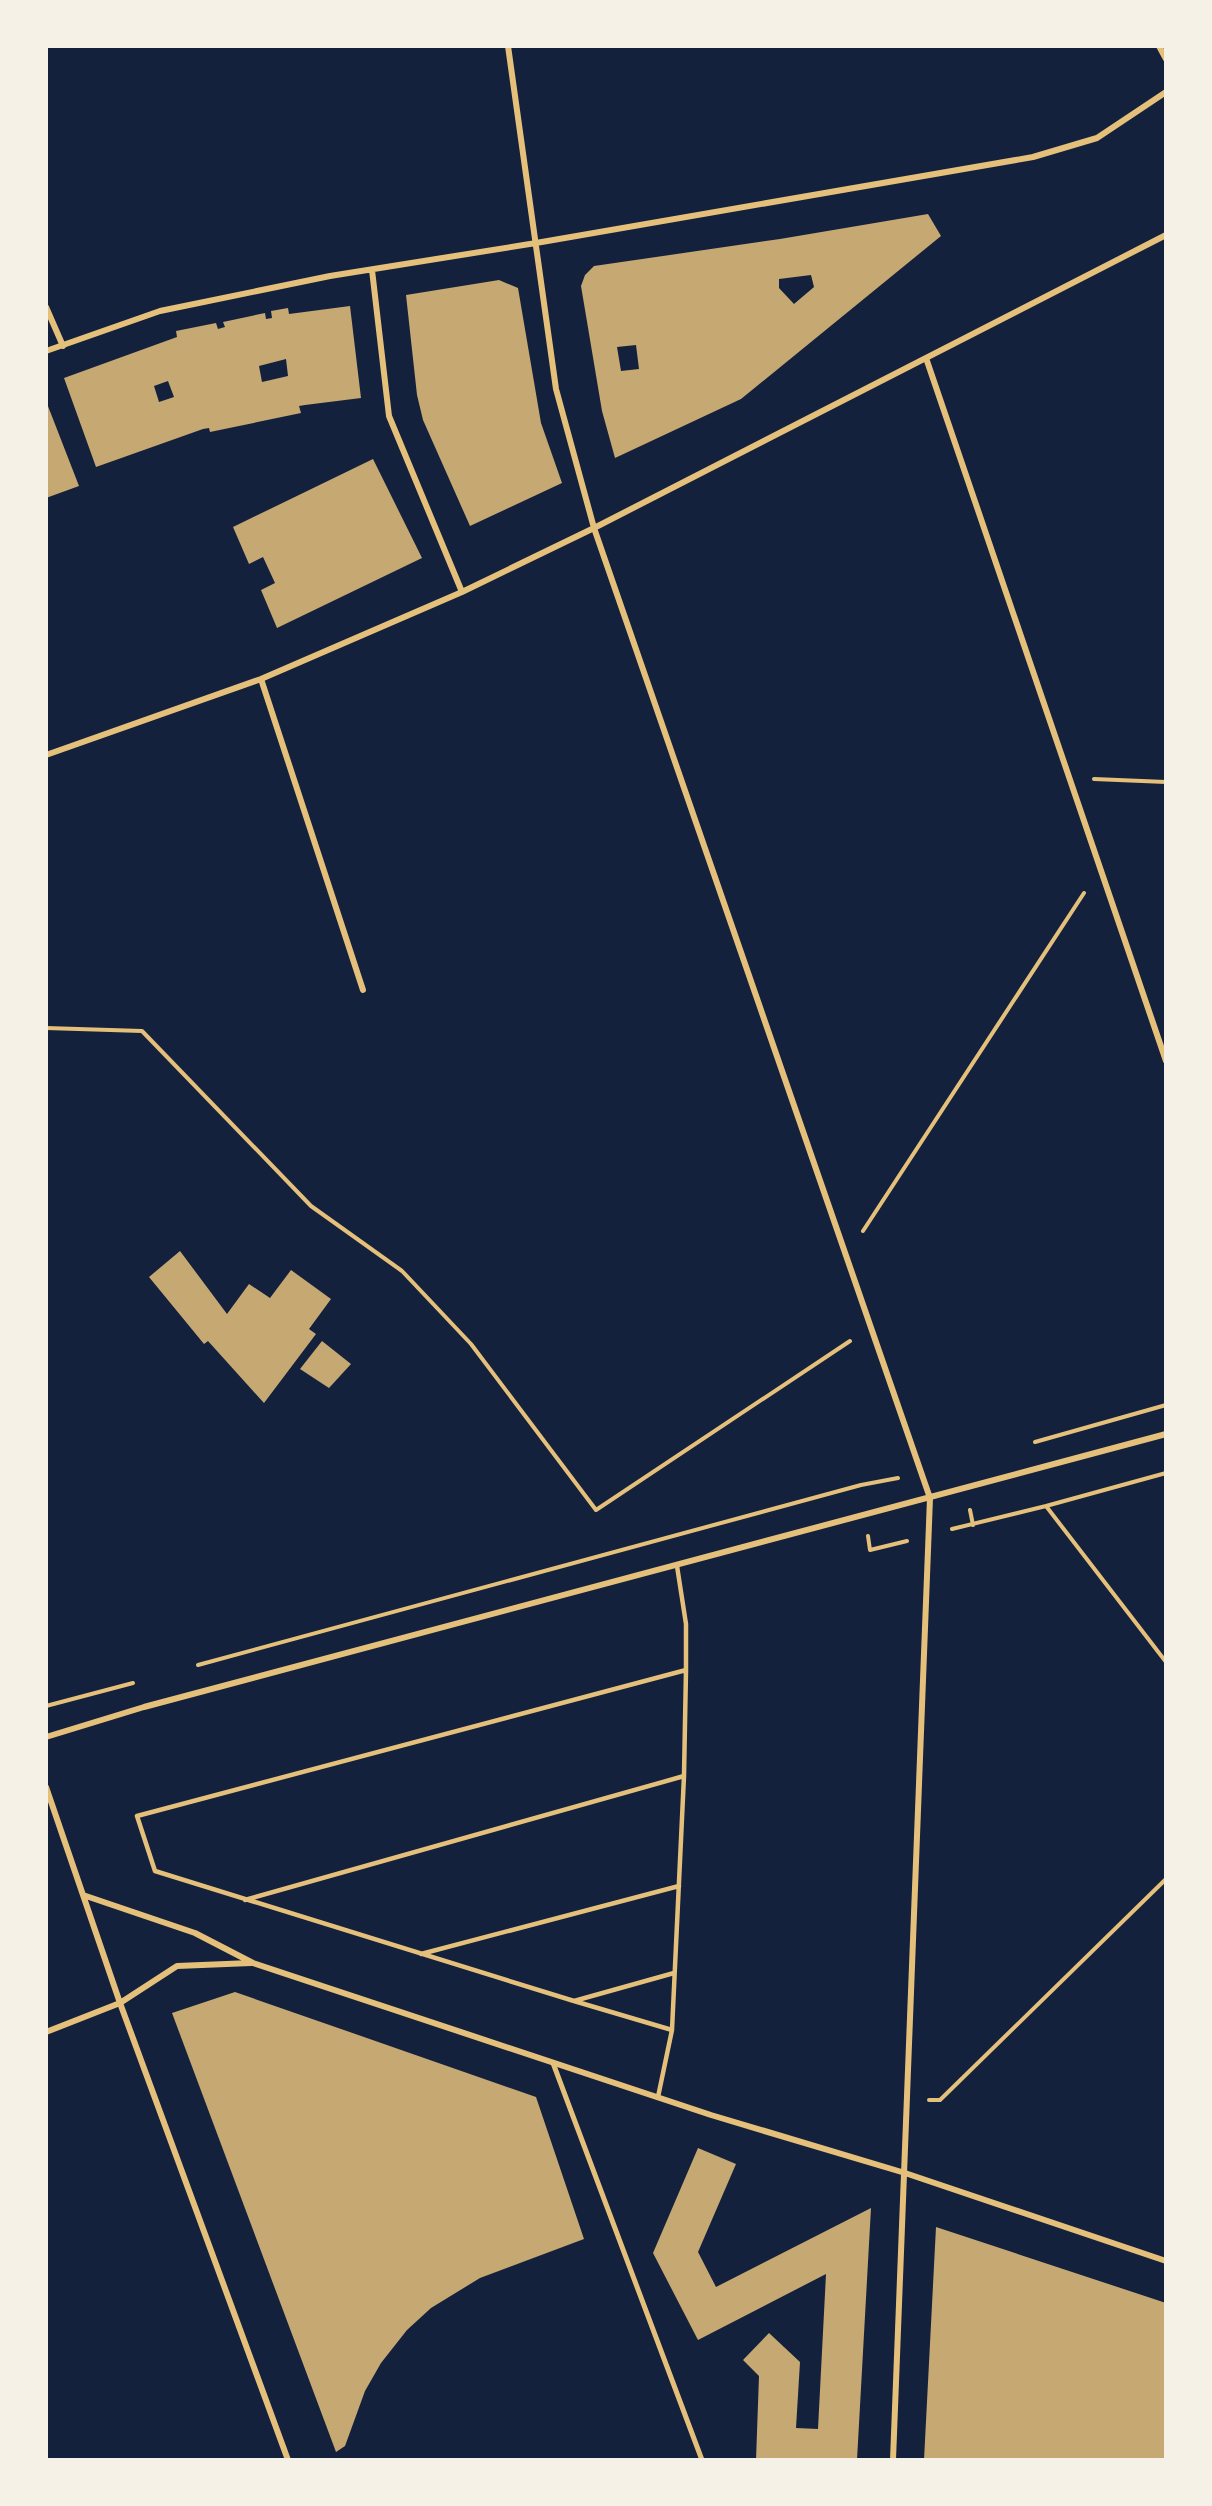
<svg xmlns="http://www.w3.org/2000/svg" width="1212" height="2506" viewBox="0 0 1212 2506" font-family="Spectral,serif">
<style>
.building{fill:#c6a872;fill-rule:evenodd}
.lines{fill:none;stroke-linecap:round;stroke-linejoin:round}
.path{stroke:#e5c07b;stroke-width:4}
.service{stroke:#e5c07b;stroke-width:4.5}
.pedestrian{stroke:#e5c07b;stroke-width:5}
.minor{stroke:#e5c07b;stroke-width:6}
</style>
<rect width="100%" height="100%" fill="#14213d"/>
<path class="building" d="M928,214L941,236L741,399L615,458L602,411L581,286L585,275L594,266L780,239ZM811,275L814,287L794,304L779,288V279ZM636,345L639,369L621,371L617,347Z
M499,280L518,288L541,423L562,483L470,526L423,420L417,395L406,295Z
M350,306L361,398L305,405L299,406L301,413L210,432L209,428L203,429L96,467L64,378L177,337L176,331L216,323L218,329L225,327L223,322L265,313L266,319L272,318L271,311L288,308L289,314ZM286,359L288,376L262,382L259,366ZM168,381L174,397L159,402L154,386Z
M46,401L79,486L46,498Z
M373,459L422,558L277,628L261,590L275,583L263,557L249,564L233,527Z
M180,1251L227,1314L249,1284L270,1298L291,1270L331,1299L309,1329L316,1334L264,1403L208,1341L204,1344L149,1277Z
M322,1341L351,1364L329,1388L300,1369Z
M235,1992L536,2097L584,2239L480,2278L431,2308L407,2330L381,2363L365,2391L345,2446L336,2452L172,2013Z
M698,2148L736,2164L698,2252L716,2287L871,2208L857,2460H756L759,2376L743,2360L769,2333L800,2362L796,2428L818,2429L826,2274L698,2340L653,2253Z
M936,2227L1166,2303V2460H924Z"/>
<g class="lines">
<path class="path" d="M1094,779L1166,782
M46,1028L142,1031L311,1206L402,1271L471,1344L596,1510L850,1341
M863,1231L1084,893
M1035,1442L1166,1405
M1046,1506L1166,1662
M970,1510L973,1525
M952,1529L1046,1506L1166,1473
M868,1536L870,1550L907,1541
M198,1665L861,1485L898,1478
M46,1706L133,1683
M929,2100H940L1166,1879"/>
<path class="service" d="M245,1900L684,1776
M421,1954L679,1886
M674,1973L574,2001L672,2030L684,1776L686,1670V1624L677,1566
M574,2001L155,1871L137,1816L686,1670
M658,2097L672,2030"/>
<path class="pedestrian" d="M553,2063L702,2460"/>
<path class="minor" d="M508,46L556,389L594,528L930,1498L893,2460
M1159,46L1166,59
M372,270L389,416L462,592
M46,307L63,346
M46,351L160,311L330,276L536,243L1033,157L1097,138L1166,92
M926,358L1166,1061
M261,679L363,990
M46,755L261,679L462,592L594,528L1166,235
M46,1737L144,1707L1166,1434
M46,1787L120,2003L288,2460
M83,1895L195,1933L253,1963L711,2115L905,2173L1166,2261
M46,2032L120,2003L177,1966L251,1963"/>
</g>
<rect width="1212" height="2506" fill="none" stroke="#f6f1e7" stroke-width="96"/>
</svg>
